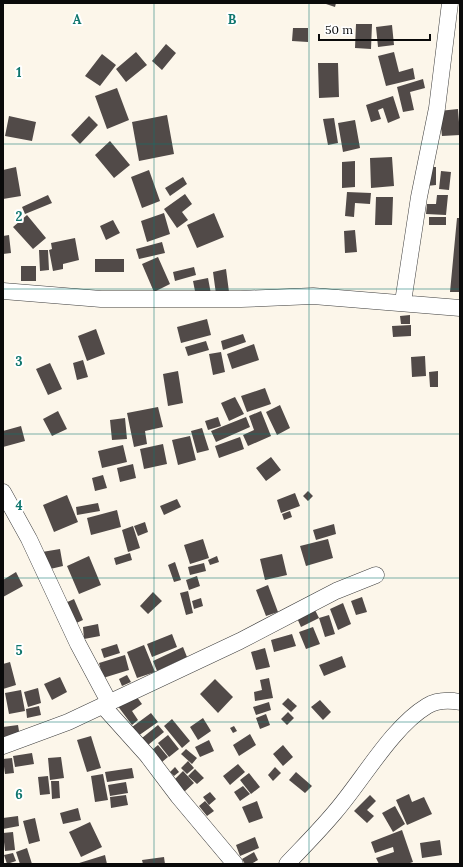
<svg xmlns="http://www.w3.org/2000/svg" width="463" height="867" viewBox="0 0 463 867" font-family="Lora,serif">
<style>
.building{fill:#514a48}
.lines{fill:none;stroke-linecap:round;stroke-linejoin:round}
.minor-casing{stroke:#3d3d3d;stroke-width:17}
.minor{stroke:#fff;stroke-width:16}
.grid{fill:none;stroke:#0f766e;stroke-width:1;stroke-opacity:0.55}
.grid-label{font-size:13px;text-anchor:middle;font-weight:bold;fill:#0f766e;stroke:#fff;stroke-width:4;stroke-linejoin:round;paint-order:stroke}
</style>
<rect width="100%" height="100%" fill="#fcf6ea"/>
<path class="building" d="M323,3H336L335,7Z
M356,24H372L371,49L355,48Z
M392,25L394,45L378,47L376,27Z
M293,28H308V42L292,41Z
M166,44L176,53L162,70L152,61Z
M136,52L147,65L126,82L116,69Z
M394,52L399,72L413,68L415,79L386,86L378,56Z
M102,54L116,65L100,86L85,76Z
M318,63H338L339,97L319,98Z
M423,79L425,88L410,92L414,110L403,112L397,87Z
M117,88L129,120L107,129L95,96Z
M393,96L400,118L388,123L383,108L378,110L381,119L371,122L366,105Z
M458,109L460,135L442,136L439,111Z
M167,115L174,154L139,161L132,122Z
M9,116L36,122L32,141L5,136Z
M89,116L98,125L80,144L71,135Z
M334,118L338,143L328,145L323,119Z
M355,120L360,148L343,152L338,123Z
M110,141L130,165L114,178L95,155Z
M392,157L394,186L371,188L370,158Z
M355,161V187L342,188V162Z
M16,167L21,196L3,199V170Z
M427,167H436V185L427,186Z
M149,170L160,201L142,208L131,177Z
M441,171L451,172L449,190L439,189Z
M183,177L187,184L170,196L165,188Z
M347,192L371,193L370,204L355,203L354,217L345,216Z
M185,194L192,204L182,212L188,220L177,228L164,209Z
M48,195L52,203L25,214L22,207Z
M437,195H448L446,215L426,214L427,204H436Z
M376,197H393L392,225H375Z
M164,213L170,234L147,242L141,221Z
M214,213L224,237L197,248L187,225Z
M27,215L46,238L33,249L13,227Z
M429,217H446V225H429Z
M457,218H460V292H450Z
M113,220L120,233L106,240L100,226Z
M355,230L357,252L345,253L344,231Z
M9,235L11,253L3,254V236Z
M75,238L79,260L63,264V269L53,271L49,250L52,249L51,243Z
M162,242L165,253L139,259L136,249Z
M39,250H48L49,270L40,271Z
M158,257L170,284L154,292L142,264Z
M95,259H124V272H95Z
M21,266H36V281H21Z
M194,267L196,275L175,281L173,272Z
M226,269L229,292L216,294L213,272Z
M208,278L211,294L196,296L193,281Z
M410,315V324H401L400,316Z
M207,319L211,335L181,343L177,327Z
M411,325V336L393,337L392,326Z
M96,329L105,354L87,361L78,336Z
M243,334L246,342L223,350L221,341Z
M206,341L209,350L188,356L185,347Z
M254,344L259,360L232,369L227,354Z
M221,352L225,372L213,375L209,354Z
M425,356L426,376L412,377L411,357Z
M83,360L88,377L77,380L73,363Z
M50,363L62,389L48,395L36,369Z
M178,371L183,403L168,406L163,374Z
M438,371V387H430L429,372Z
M265,388L271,404L247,412L241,396Z
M235,397L244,414L229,421L221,403Z
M280,405L290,428L277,435L266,412Z
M158,407L163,427L145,431L147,444L134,447L127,413Z
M58,411L67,429L52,436L43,419Z
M261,411L271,436L248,446L243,435L254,430L249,416Z
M218,417L221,426L208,430L205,421Z
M246,417L250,427L216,442L211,431Z
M125,418L127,439L112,440L110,420Z
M21,426L25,441L3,447V431Z
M202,428L209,450L197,453L191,431Z
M190,436L196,460L178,465L172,440Z
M240,437L244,449L219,458L215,446Z
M163,444L167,464L144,469L140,449Z
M123,445L127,462L102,468L98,451Z
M271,457L281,470L266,481L256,468Z
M133,464L136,478L120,482L117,468Z
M103,475L107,488L95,491L92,478Z
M308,491L313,496L308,501L303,496Z
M295,493L300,506L281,513L277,500Z
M67,495L78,522L54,532L43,505Z
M177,499L181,507L164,515L160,506Z
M98,503L100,511L77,515L76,507Z
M117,510L121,527L91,535L87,518Z
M290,511L292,517L284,520L282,514Z
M145,522L148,532L138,536L134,526Z
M334,524L336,534L316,540L313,530Z
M133,526L140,548L128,552L122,530Z
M203,539L209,558L190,564L184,545Z
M328,539L333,558L306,566L300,546Z
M60,549L63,566L46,570L42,552Z
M130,553L132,560L116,565L114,558Z
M282,554L287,575L265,580L260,559Z
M89,556L101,585L79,594L67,566Z
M217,556L219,562L210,565L208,560Z
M175,562L181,580L174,582L168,565Z
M204,563L206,571L190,575L188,567Z
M16,572L23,586L3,597V580Z
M197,576L200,586L189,590L186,580Z
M268,585L278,612L266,616L256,590Z
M188,591L193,613L186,615L180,593Z
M153,592L162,601L148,614L140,606Z
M362,597L367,612L356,615L351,601Z
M201,598L203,606L194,609L192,601Z
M74,599L83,620L72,625L63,604Z
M343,603L351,624L338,630L330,609Z
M315,610L319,618L301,627L297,618Z
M329,615L335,634L325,637L319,618Z
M98,624L100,636L84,639L83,627Z
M313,627L320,644L306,649L299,632Z
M172,634L177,647L152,657L147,644Z
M292,634L296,646L274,652L271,640Z
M117,644L120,653L104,658L101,649Z
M144,645L155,672L137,678L127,652Z
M183,647L187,657L157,671L153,661Z
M265,648L270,667L256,670L251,652Z
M125,655L129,670L103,678L99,663Z
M342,656L346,667L324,676L319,665Z
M10,662L16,685L3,689V664Z
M127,675L131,682L122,686L119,679Z
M60,677L67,692L52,700L44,684Z
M269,678L273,698L255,701L254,692L262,690L260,680Z
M215,679L233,697L218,713L200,694Z
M38,688L41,703L28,707L24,692Z
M21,690L25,711L9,714L5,693Z
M134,693L142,704L132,711L138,720L132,725L117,705Z
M288,698L297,706L291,712L282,704Z
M320,700L331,712L323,720L311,707Z
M269,702L271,710L256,715L253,707Z
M39,706L41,715L27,718L26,709Z
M288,712L294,718L287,725L281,719Z
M151,713L158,722L138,736L132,727Z
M266,714L270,725L260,729L256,718Z
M203,718L211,731L198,740L190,727Z
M172,719L190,741L182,748L164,726Z
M18,725L20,737L3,740V727Z
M158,725L164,732L148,745L142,738Z
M234,726L237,731L233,733L230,728Z
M250,734L256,745L239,756L233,745Z
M168,735L179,749L169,757L158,743Z
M91,736L101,768L87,772L77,740Z
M209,740L214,751L200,757L195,747Z
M158,745L168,757L162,762L152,750Z
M283,745L293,757L283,766L273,754Z
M186,749L197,758L192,764L181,754Z
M32,753L34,764L15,767L13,756Z
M61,757L64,778L50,780L48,758Z
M12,758L14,773L5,774L3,759Z
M188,761L194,768L187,774L181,768Z
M238,764L245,772L230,785L223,776Z
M175,767L179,772L174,776L170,772Z
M275,767L281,773L273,781L268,775Z
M132,768L134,778L107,782L105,772Z
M195,769L204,778L197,784L188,776Z
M183,771L194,783L184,792L173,781Z
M296,772L312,786L305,793L289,780Z
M249,773L260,787L251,794L240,780Z
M103,774L108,800L95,802L91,776Z
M48,776L50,794L40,795L38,777Z
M51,781H59L60,798L52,799Z
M126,782L128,793L110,796L108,785Z
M243,786L250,794L240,801L234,792Z
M210,792L216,799L209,805L203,797Z
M409,794L412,802L424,797L432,814L407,825L396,800Z
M126,795L128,805L111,808L110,797Z
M370,795L376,801L367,810L374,816L367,823L354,811Z
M205,801L214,811L207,816L199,806Z
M257,801L263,818L249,823L242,807Z
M395,806L405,824L393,832L382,813Z
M78,808L81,820L63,824L60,813Z
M18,816L19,826L3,829V818Z
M35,818L40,841L29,844L23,821Z
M90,822L102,847L81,857L69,832Z
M402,830L413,862L407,864H379L376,858L394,852L393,847L375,853L371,842Z
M13,832L15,850L5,851L3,833Z
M255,837L259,848L240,856L236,845Z
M440,840L442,855L422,858L420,843Z
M27,848L32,864H20L16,852Z
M254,852L258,860L251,864H245L242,859Z
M13,853L16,861L7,864L4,855Z
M105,855L107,864H76Z
M164,857L165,864H143L142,860Z"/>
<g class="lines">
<defs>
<path id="minor" d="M3,291L101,299H241L313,296L460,308
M403,302L419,197L437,108L450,3
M3,492L29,539L78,644L109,702
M103,706L147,755L178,796L235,864
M3,746L68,722L240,641L336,591L376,575
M287,864C303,847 320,830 335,812C362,781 392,727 427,706C437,700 449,700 460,702"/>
</defs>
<use href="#minor" class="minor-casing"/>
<use href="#minor" class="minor"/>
</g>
<path class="grid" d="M154,3V864M309,3V864M3,144H460M3,289H460M3,434H460M3,578H460M3,722H460"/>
<g class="grid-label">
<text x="77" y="24">A</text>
<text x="232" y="24">B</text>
<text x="19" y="77">1</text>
<text x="19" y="221">2</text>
<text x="19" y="366">3</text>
<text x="19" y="510">4</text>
<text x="19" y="655">5</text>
<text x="19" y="799">6</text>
</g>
<rect width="463" height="867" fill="none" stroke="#0a0a0a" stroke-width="8"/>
<path d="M319 34v6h111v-6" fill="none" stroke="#0a0a0a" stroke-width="2"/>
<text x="325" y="34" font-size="12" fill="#0a0a0a" stroke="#ffffff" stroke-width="3" paint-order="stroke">50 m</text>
</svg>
